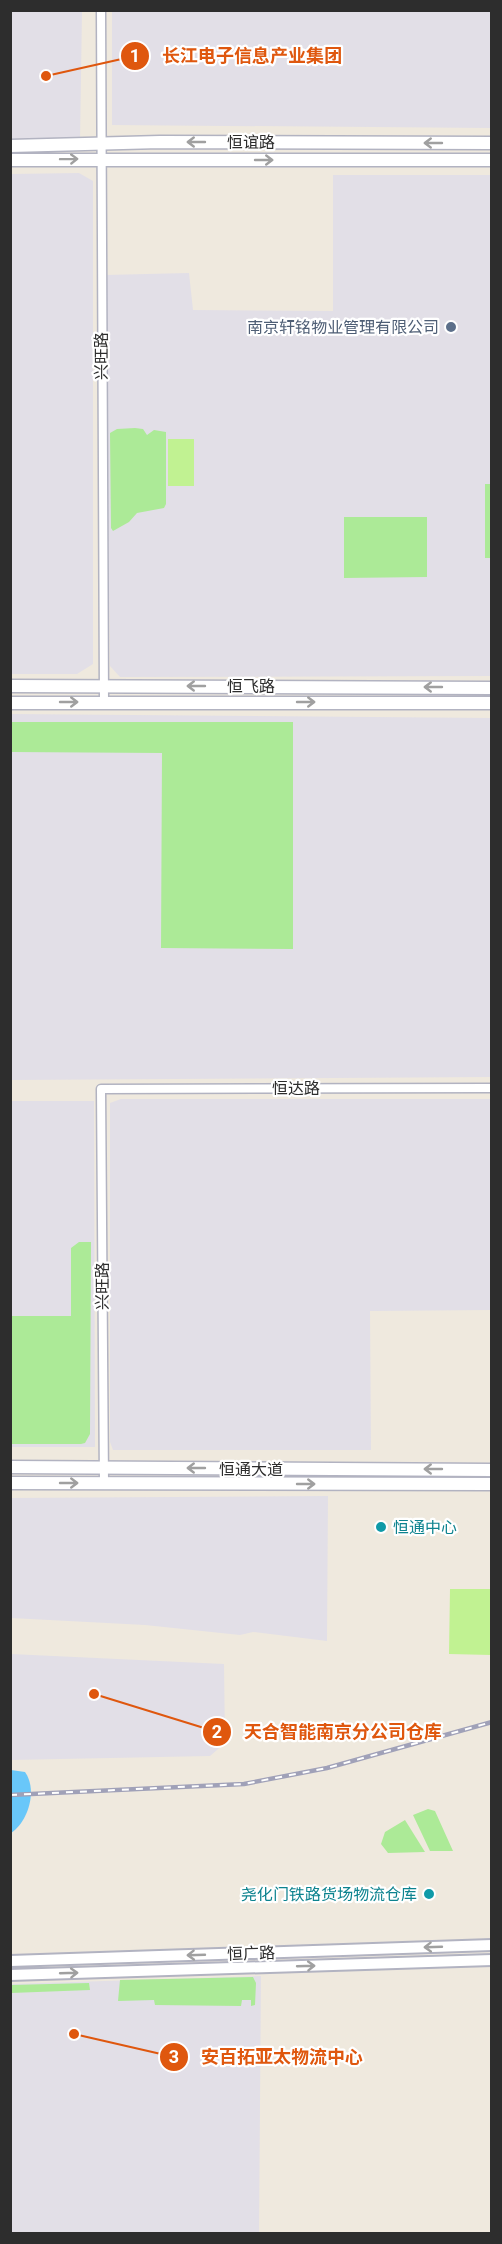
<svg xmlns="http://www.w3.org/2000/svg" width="502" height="2244" viewBox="0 0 502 2244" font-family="Roboto,'Noto Sans SC',sans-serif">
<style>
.industrial{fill:#e2dfe7}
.green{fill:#acea97}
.pitch{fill:#c1f292}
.water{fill:#69c7f9}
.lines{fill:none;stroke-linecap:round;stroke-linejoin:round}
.minor-casing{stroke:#b2b3c1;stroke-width:11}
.tertiary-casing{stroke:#b2b3c1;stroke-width:14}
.secondary-casing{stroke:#b2b3c1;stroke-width:15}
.minor{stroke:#fff;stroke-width:8}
.tertiary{stroke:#fff;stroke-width:10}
.secondary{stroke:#fff;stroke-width:12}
.rail-casing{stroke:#a0a1b8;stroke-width:4.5}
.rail{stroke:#fff;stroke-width:2;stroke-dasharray:7;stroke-linecap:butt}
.oneway{stroke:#a0a0a0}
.service-dot{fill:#5c6f8a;stroke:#fff;stroke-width:2}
.culture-dot{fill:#0f9aa8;stroke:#fff;stroke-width:2}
.labels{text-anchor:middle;stroke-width:4.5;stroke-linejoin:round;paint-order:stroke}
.street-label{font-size:16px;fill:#2d2d2d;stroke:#fff}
.service-label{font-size:16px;fill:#4e5e75;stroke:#fff;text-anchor:end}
.culture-label{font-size:16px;fill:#0d838f;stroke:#fff;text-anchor:start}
.leader{fill:none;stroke:#df570e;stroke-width:2}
.callout-dot{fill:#df570e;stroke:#fff;stroke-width:2}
.mark-label{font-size:18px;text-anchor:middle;font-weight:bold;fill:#fff}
.callout-label{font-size:18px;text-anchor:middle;font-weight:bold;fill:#df570e;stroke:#fff;stroke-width:4.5;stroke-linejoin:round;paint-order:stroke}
</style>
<rect width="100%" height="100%" fill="#efe9de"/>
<path class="industrial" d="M11,11H82L80,143L11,142Z
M112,11H491V128L112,125Z
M79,173L93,181V664L77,674H11V174Z
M333,175H491V676L120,677L110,666L105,275L189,273L193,310L333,311Z
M10,714L491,718V1077L11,1080Z
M121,1099H491V1310L370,1311L371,1450H113L110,1442V1103Z
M10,1101H94L95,1447H11Z
M328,1496L327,1641L253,1632L240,1635L145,1625L11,1618V1498Z
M11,1654L224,1664L225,1743L210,1756L11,1760Z
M261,1976L259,2233H11L10,1984Z"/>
<path class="green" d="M135,428L143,429L147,435L154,430L166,432V504L164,508L137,513L129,522L113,531L111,528L110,433L117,429Z
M485,484H491V558H485Z
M344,517H427V577L344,578Z
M11,722H293V949L161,948L162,753L11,752Z
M79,1242H91L90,1434L85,1443L81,1444H11V1316H71V1248Z
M428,1809L435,1811L453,1851H430L413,1815Z
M405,1820L425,1852L388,1853L381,1844L385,1832Z
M253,1977L256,1983L255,2005L251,2006V2000H242L241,2006L155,2005L154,2000L118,2001L120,1980Z
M89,1983L90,1990L11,1993V1985Z"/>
<path class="pitch" d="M168,439H194V486H168Z
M450,1589H491V1655L449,1654Z"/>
<path class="water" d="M11,1770L25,1772C38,1790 28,1822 11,1833Z"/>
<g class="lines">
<defs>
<path id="minor" d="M101,10L104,702
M104,1483L101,1089L492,1088"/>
<path id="tertiary" d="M10,1961L492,1945
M10,1975L492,1960"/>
<path id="secondary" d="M10,146L160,142L492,143
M10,160H492
M10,686L492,688
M10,703H492
M10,1467L492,1470
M10,1483L492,1484"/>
</defs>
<use href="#minor" class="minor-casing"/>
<use href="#tertiary" class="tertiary-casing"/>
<use href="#secondary" class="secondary-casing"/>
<use href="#minor" class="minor"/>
<use href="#tertiary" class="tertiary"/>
<use href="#secondary" class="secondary"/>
<defs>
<path id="rail" d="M10,1795L244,1784L327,1768L492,1722"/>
</defs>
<use href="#rail" class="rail-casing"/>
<use href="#rail" class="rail"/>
</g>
<defs><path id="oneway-shaft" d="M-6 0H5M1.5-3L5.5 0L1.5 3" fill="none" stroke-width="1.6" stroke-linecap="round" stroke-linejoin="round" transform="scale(1.5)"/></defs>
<g class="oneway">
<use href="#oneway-shaft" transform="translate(196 142) rotate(-180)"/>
<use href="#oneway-shaft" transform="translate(433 143) rotate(-180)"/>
<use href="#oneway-shaft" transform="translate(69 159) rotate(-1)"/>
<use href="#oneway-shaft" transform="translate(264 160)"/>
<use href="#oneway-shaft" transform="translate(196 686) rotate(-180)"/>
<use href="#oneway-shaft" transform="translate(433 687) rotate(-180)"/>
<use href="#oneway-shaft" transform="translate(69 702)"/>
<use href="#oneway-shaft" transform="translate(306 702)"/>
<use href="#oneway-shaft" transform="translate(196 1468) rotate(-180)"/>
<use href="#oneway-shaft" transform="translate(433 1469) rotate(-180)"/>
<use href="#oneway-shaft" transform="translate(69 1483)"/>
<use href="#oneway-shaft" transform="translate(306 1484)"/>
<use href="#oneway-shaft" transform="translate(433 1947) rotate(178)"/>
<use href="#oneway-shaft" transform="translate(196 1955) rotate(178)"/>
<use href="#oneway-shaft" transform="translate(306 1966) rotate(-2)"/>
<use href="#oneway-shaft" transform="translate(69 1973) rotate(-2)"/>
</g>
<circle class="service-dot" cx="451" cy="327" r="6"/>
<g class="culture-dot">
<circle cx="381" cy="1527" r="6"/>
<circle cx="429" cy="1894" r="6"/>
</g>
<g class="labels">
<g class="street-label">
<text x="251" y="148">恒谊路</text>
<text transform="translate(101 356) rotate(-90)" y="6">兴旺路</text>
<text x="251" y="692">恒飞路</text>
<text x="296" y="1094">恒达路</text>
<text transform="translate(102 1286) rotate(-90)" y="6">兴旺路</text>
<text x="251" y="1475">恒通大道</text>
<text transform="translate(251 1953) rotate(-2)" y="6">恒广路</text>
</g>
<g class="service-label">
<text x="439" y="333">南京轩铭物业管理有限公司</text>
</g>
<g class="culture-label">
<text x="393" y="1533">恒通中心</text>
<text x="417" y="1900" text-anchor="end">尧化门铁路货场物流仓库</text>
</g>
</g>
<path class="leader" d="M46 76L135 56M94 1694L217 1732M74 2034L174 2057"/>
<g class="callout-dot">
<circle cx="46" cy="76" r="6"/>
<circle cx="94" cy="1694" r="6"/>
<circle cx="74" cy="2034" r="6"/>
<circle cx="135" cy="56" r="15"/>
<circle cx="217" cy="1732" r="15"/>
<circle cx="174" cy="2057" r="15"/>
</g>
<g class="mark-label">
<text x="135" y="62">1</text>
<text x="217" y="1738">2</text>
<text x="174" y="2063">3</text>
</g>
<g class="callout-label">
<text x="252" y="62">长江电子信息产业集团</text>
<text x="343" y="1738">天合智能南京分公司仓库</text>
<text x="282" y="2063">安百拓亚太物流中心</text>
</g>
<rect width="502" height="2244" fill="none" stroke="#2d2d2d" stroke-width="24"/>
</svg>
